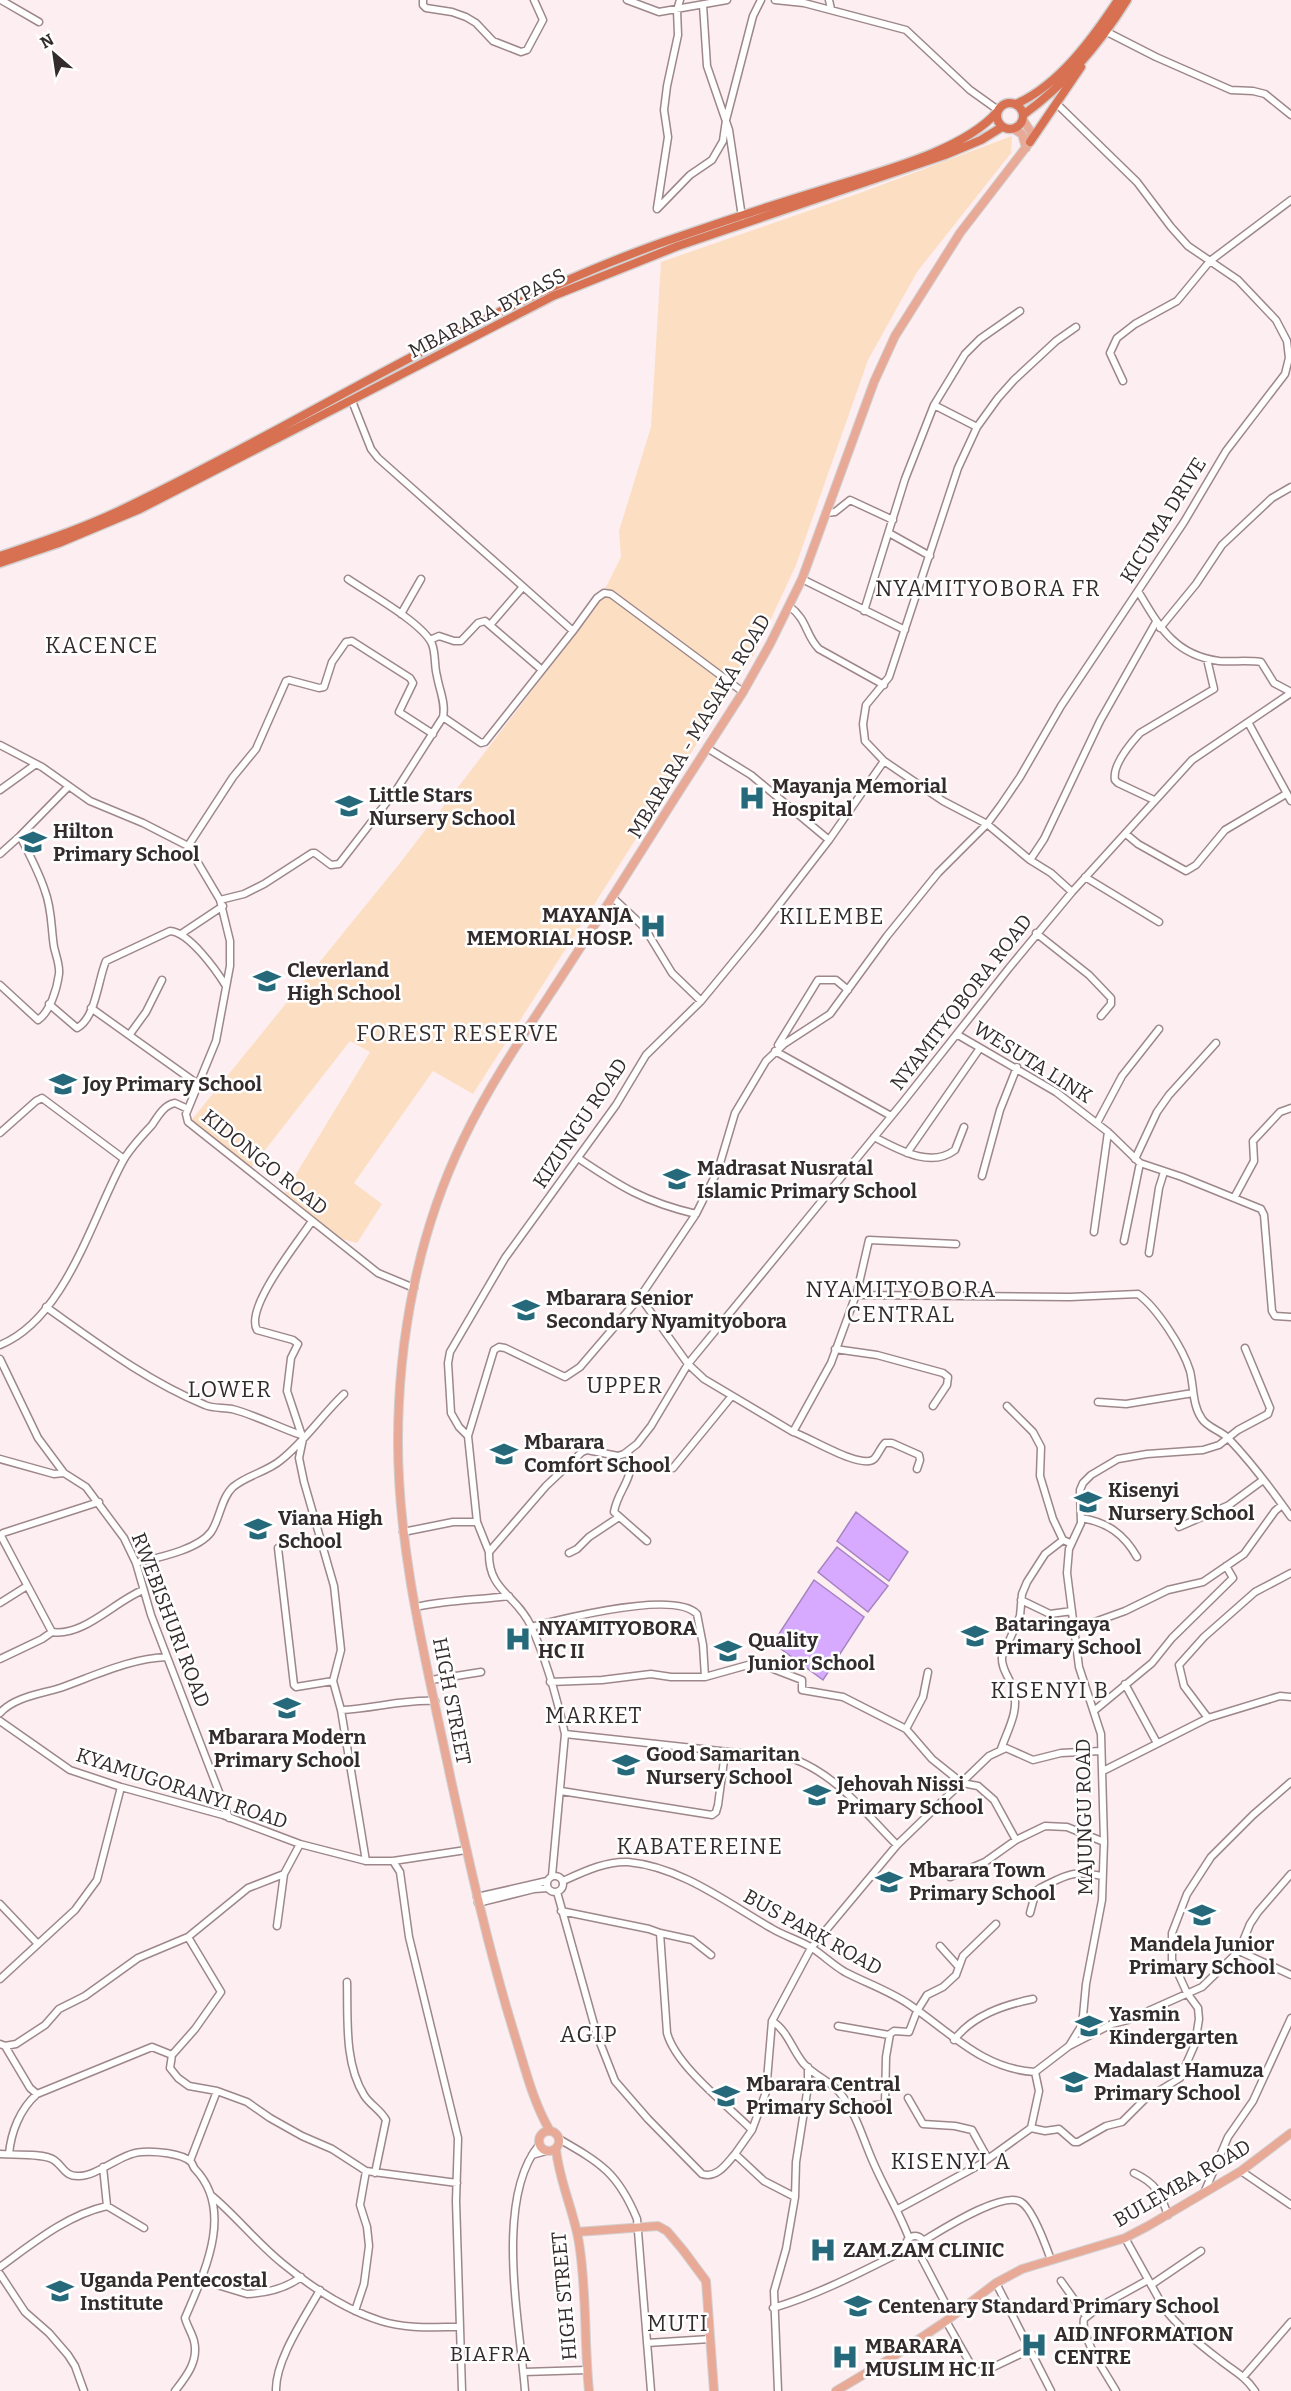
<svg xmlns="http://www.w3.org/2000/svg" width="1291" height="2391" viewBox="0 0 1291 2391" font-family="Bitter,serif">
<style>
.green{fill:#fcdfc2}
.water{fill:#d7aaff;stroke:#a684c0;stroke-width:1.5}
.lines{fill:none;stroke-linecap:round;stroke-linejoin:round}
.minor-casing{stroke:#9d878a;stroke-width:9}
.major-casing{stroke:#d2d0d1;stroke-width:10}
.highway-casing{stroke:#d2d0d1;stroke-width:11}
.minor{stroke:#fff;stroke-width:6}
.major{stroke:#e8aa97;stroke-width:8}
.highway{stroke:#d87152;stroke-width:8}
.labels{text-anchor:middle;stroke-width:5;stroke-linejoin:round;paint-order:stroke}
.street-label{font-size:20px;fill:#342b2d;stroke:#fff}
.poi-label{font-size:20px;font-weight:bold;fill:#342b2d;stroke:#fff;text-anchor:start}
.neighbourhood-label{font-size:21px;letter-spacing:1.5px;fill:#342b2d;stroke:#fff}
.quarter-label{font-size:22px;letter-spacing:1.5px;fill:#342b2d;stroke:#fff}
</style>
<rect width="100%" height="100%" fill="#fdeef1"/>
<path class="green" d="M1012,136L1011,153L917,272L868,360L796,565L756,651L473,1094L433,1071L354,1183L382,1204L357,1243L339,1238L284,1194L370,1052L350,1041L251,1168L189,1123L400,863L596,607L621,557L619,531L651,427L661,262L860,193Z"/>
<path class="water" d="M856,1512L908,1552L889,1581L837,1541Z
M837,1547L888,1586L868,1612L818,1572Z
M814,1580L864,1617L823,1680L773,1643Z"/>
<g class="lines">
<defs>
<path id="minor" d="M1,0L39,22
M423,0V5L426,8L452,12L466,17L476,23L493,41L521,52L527,50L543,20L534,0
M627,0L659,12L727,0
M775,0L804,3L906,30L970,90L998,110
M829,0L831,9
M703,5L707,66L729,130L742,217
M1107,32L1156,57L1231,90L1253,91L1265,94L1291,115
M657,208L668,137L664,110L667,86L678,35L677,10L680,0
M657,209L690,175L712,160L723,141L726,120L753,16L761,0
M1123,381L1110,353L1117,338L1135,324L1177,301L1210,261L1291,200
M352,401L371,449L378,458L573,631
M934,405L977,427
M826,513L835,512L850,500L893,520
M889,533L930,556
M802,579L905,630
M1138,591C1159,626 1174,655 1219,661C1233,662 1247,660 1261,662L1274,683L1291,692
M789,606C808,620 805,635 819,649L884,685
M864,611L905,479L934,405L965,354L980,339L1020,311
M401,614L421,579
M490,625L522,588
M1160,628L1196,584L1222,545L1272,498L1291,487
M430,640L439,636L454,641H461L478,623L485,621L542,670
M443,717L481,743L485,742L573,631L597,598L604,593L611,594L743,692
M1249,724L1291,801
M0,745L42,767L90,801L143,823L188,846L220,900L230,941V966L216,1041L186,1114L188,1122L378,1273L414,1288
M707,748L751,775L829,840
M0,790L36,764
M1154,800L1118,783L1115,780C1112,765 1130,744 1140,733L1214,689L1207,659
M1126,834L1138,844L1186,871L1196,865L1225,830L1286,794
M188,846L233,777L256,749L286,681L289,680L319,688L324,687L332,662L346,642L352,641L410,678L413,683L399,712L433,734
M0,854L20,836
M1030,860L1044,839L1100,721L1156,622
M1085,877L1159,922
M1072,892L1051,873L1030,860L987,824L943,801L884,761L865,741L863,724L866,705L889,677L958,468L977,427L998,398L1014,380L1056,341L1076,327
M612,897L644,927L672,973L701,1001
M220,900L244,894L264,884L312,853H315L331,865L339,864L397,789L443,717C446,703 439,689 437,676C434,666 436,654 432,644C423,623 368,593 348,579
M1036,933L1089,975L1111,998V1004L1101,1016
M181,934L223,906
M0,985L38,1020C50,1012 57,989 59,974C60,965 56,956 54,947C51,928 52,909 45,891C39,872 29,854 20,836L68,787
M49,1004L77,1028C96,1018 98,979 106,961L170,931C189,932 216,970 226,986
M91,1008L199,1085
M130,1034L146,1012L162,980
M958,1035L1056,1092L1108,1132L1140,1163L1182,1177L1261,1209L1264,1215L1272,1311L1275,1316L1291,1317
M778,1045L818,980H836L848,990
M775,1051L891,1116
M1097,1123L1122,1076L1159,1029
M0,1133L36,1101L42,1098L124,1159
M874,1137C898,1149 930,1169 955,1150L964,1127
M907,1153L980,1048
M578,1158C621,1187 645,1202 696,1214
M1135,1159L1157,1112L1169,1095L1216,1043
M982,1176L1000,1110L1017,1067
M1234,1198L1254,1161L1253,1141L1280,1112L1291,1108
M312,1221C299,1241 244,1308 257,1330L293,1340L298,1344L291,1358L287,1391L303,1439L299,1458L304,1482L334,1586L341,1650L333,1681L341,1710L366,1861
M1094,1232L1108,1132
M1124,1241L1140,1163
M1149,1253L1159,1188L1164,1172
M857,1292L869,1240L956,1244
M640,1297L688,1364L704,1379L793,1432L831,1363L857,1292L861,1295L1070,1297L1138,1294C1157,1308 1183,1348 1190,1371C1194,1387 1192,1405 1202,1419C1207,1427 1221,1431 1228,1438C1251,1462 1272,1490 1291,1517
M46,1307C97,1343 147,1381 205,1405C214,1409 223,1407 232,1409C255,1415 278,1427 301,1435
M0,1345C65,1319 92,1218 123,1161C130,1148 142,1136 152,1125C158,1116 164,1105 175,1103L188,1109
M835,1349L877,1355L943,1373L948,1377L947,1385L933,1406
M0,1359L38,1438L64,1473L86,1487L124,1538L136,1563L151,1615L229,1818
M1098,1402L1126,1404L1193,1393
M1007,1406L1033,1432L1041,1447L1040,1476L1053,1519L1063,1540
M793,1432C809,1437 861,1470 874,1459C878,1455 881,1447 885,1443H892L919,1455L920,1460L917,1469
M468,1436L494,1350L499,1347L505,1348L565,1377L580,1367L640,1297L696,1214L718,1170L735,1113L766,1061L784,1044L830,1014L887,936L938,873L987,824L1001,805L1020,777L1061,706L1184,522L1226,451L1285,374L1289,358L1287,341L1276,320L1238,280L1188,246L1171,227L1137,182L1057,104
M628,1452C637,1478 618,1488 614,1512L647,1541
M0,1459L54,1474L64,1473
M673,1468L731,1397
M1081,1518C1107,1522 1124,1534 1137,1557
M1179,1527L1229,1505L1263,1480
M403,1532L453,1522H477
M278,1548L294,1685L296,1687L333,1681
M489,1552L477,1522L468,1436L459,1427L451,1413L448,1363L450,1352L505,1258L616,1105L646,1055L701,1001L757,933L829,840L884,761
M569,1553L577,1549L589,1537L619,1517
M136,1563C156,1558 198,1550 211,1532C220,1519 221,1498 233,1487C247,1475 267,1472 281,1460C305,1441 322,1415 344,1394
M1021,1600L1050,1614L1072,1611
M0,1603L27,1586
M416,1607C447,1600 478,1600 509,1596
M531,1627C562,1619 674,1590 697,1614L703,1645L705,1677
M1075,1629L1125,1611L1168,1590L1203,1582L1244,1554L1275,1511L1282,1505
M52,1632L1,1536L3,1533L99,1502
M0,1659L42,1639L52,1632C83,1637 114,1602 143,1590
M928,1672L923,1697L906,1729L932,1759L962,1783L978,1786L994,1800L1016,1840
M431,1680L481,1672
M550,1682L602,1680L651,1674L671,1677H705L748,1665H763L802,1680V1690L843,1697L906,1729
M1125,1684L1157,1743
M341,1710C373,1709 403,1699 435,1701
M1095,1710L1152,1663L1172,1638L1233,1578L1226,1566
M0,1713C14,1697 41,1694 60,1688C94,1676 131,1658 167,1657
M1208,1718L1184,1686L1179,1665L1204,1637L1255,1592L1291,1573
M0,1721L70,1770L121,1787L223,1815L300,1844L366,1861H393L466,1850
M565,1734L794,1759C838,1776 865,1813 897,1845
M1001,1749C1008,1729 1020,1710 1013,1689C1010,1678 1001,1669 1002,1657L1020,1616L1022,1594L1027,1582L1045,1554L1063,1540L1070,1543
M1103,1771L1208,1718L1280,1696L1291,1697
M561,1791L712,1815L716,1812L718,1805L725,1753
M393,1861L400,1872L409,1937L458,2138L456,2201L462,2391
M547 1884a8 8 0 1 1 16 0a8 8 0 1 1-16 0Z
M552,1876L565,1734C557,1698 546,1659 531,1626C516,1594 488,1591 489,1552L546,1486L582,1452L587,1450L618,1456L624,1454L637,1444L651,1426L688,1364L903,1102L1009,968L1072,892L1192,760L1291,693
M950,1877L985,1862L1016,1840L1045,1826L1067,1827L1104,1842
M563,1881C583,1872 605,1861 628,1862C681,1867 726,1902 771,1928C784,1936 799,1940 812,1948C823,1955 833,1965 845,1972C866,1983 890,1991 910,2005C951,2033 983,2069 1035,2072
M557,1892L597,2035L615,2081L648,2119L702,2174C717,2179 727,2163 735,2154L764,2181L795,2197L786,2249L774,2291L778,2391
M477,1897L547,1881
M478,1903L534,1889L548,1888
M0,1904L38,1944
M561,1911L649,1929L660,1933L667,2033C676,2066 727,2105 752,2130
M1030,1913L1036,1891L1040,1888C1067,1875 1071,1870 1102,1876
M277,1926L284,1874L300,1844
M660,1933L692,1940L711,1955
M940,1946L958,1966
M1239,1951L1250,1924L1258,1912L1291,1874
M0,1979L75,1910L97,1880L121,1787
M347,1982C348,2018 344,2063 364,2095C370,2105 380,2109 386,2120L375,2173
M838,2026L889,2035
M954,2040C973,2015 1004,2005 1033,1999
M0,2044L5,2046L16,2044L45,2025L59,2009L85,1996L138,1958L188,1937L248,1888L284,1874
M5,2046L30,2088L37,2094L152,2047L172,2055L170,2068L178,2078L189,2086L217,2091L247,2102L270,2118L302,2136L332,2149L366,2171L457,2183
M1069,2046L1080,2028L1083,2016L1086,1984L1102,1900L1104,1842L1101,1734L1079,1667L1067,1573L1069,1549L1081,1523L1080,1490L1083,1483L1091,1475L1118,1459L1147,1454L1203,1450L1219,1445L1238,1430L1268,1414L1270,1408L1245,1348
M172,2055L195,2029L221,1992L188,1937
M1035,2072L1069,2046L1112,2024L1128,2020L1202,1987L1239,1951L1291,1975
M908,2098L923,2124L955,2126L972,2130L988,2159
M850,2108L885,2104L886,2057L890,2034L894,2031L909,2032L917,2011L927,1995L943,1987L956,1975L963,1956L996,1924
M1031,2128L1045,2131L1059,2129L1074,2142H1078L1106,2126L1122,2122L1144,2100L1180,2078L1195,2044L1199,2019L1198,2008L1187,1993L1172,1960V1933L1187,1894L1211,1857L1253,1815L1291,1782
M559,2139C601,2163 618,2173 637,2219L651,2391
M0,2154C13,2155 44,2153 54,2160C64,2167 65,2177 79,2176C98,2176 121,2153 142,2152C154,2151 182,2153 191,2162C193,2164 193,2167 195,2169C235,2211 204,2273 185,2318C187,2326 192,2333 194,2341C199,2361 186,2377 175,2391
M9,2154C11,2132 20,2109 37,2094
M735,2154L752,2130L766,2092L772,2021
M532,2155L546,2151
M190,2161L217,2091
M103,2167L107,2206
M1241,2171L1291,2205
M1134,2173C1156,2183 1160,2193 1168,2215
M1204,2193L1228,2137L1253,2101L1291,2018
M212,2196C237,2217 257,2243 282,2263C310,2286 346,2310 381,2321C406,2329 434,2327 459,2327
M795,2197L796,2162L808,2086V2067
M898,2209L981,2164L1031,2128L1039,2091L1035,2072
M906 2245a9 9 0 1 1 18 0a9 9 0 1 1-18 0Z
M909,2238C899,2212 885,2189 874,2164C863,2140 857,2114 840,2093C830,2081 815,2076 804,2064C792,2050 788,2031 772,2021L811,1948L897,1845L989,1756L1006,1748L1033,1760L1061,1753L1101,1751
M1125,2238L1164,2308C1179,2328 1200,2345 1220,2360C1235,2372 1244,2375 1255,2391
M923,2241C940,2231 1003,2190 1021,2202C1033,2209 1046,2246 1051,2260
M919,2253L952,2316
M0,2267C33,2243 67,2215 107,2206L144,2228
M0,2274L25,2312L49,2333L68,2355L75,2366L84,2391
M201,2280L247,2294C267,2293 285,2289 301,2277
M1061,2281L1086,2316
M996,2283L1051,2391
M1151,2285L1201,2251
M773,2308C820,2294 863,2271 907,2249
M355,2311L364,2284L369,2246L367,2227L360,2205L366,2171
M946,2321L975,2372L985,2371L1031,2349
M647,2343L710,2339
M524,2372L587,2370
M1244,2376L1291,2322
M276,2391C275,2360 305,2317 320,2290
M525,2391C520,2323 494,2200 539,2145
M1116,2391C1107,2375 1080,2337 1084,2319L1099,2307L1148,2280"/>
<path id="major" d="M1014,129L1022,134L1026,148
M539 2141a10 10 0 1 1 20 0a10 10 0 1 1-20 0Z
M550,2131C533,2102 525,2068 515,2036C489,1952 470,1866 451,1780C428,1669 398,1556 398,1442C398,1339 418,1233 463,1140C495,1073 540,1011 580,948C634,862 688,777 743,692L770,644L802,579L874,382L895,336L960,233L1030,142L1031,132L1023,120
M556,2149C559,2181 574,2211 579,2243C587,2292 584,2342 589,2391
M577,2232L658,2226L667,2231L683,2250L706,2281L714,2391
M836,2391L888,2360L946,2321L996,2283L1022,2269L1125,2238L1148,2226L1241,2171L1291,2133"/>
<path id="highway" d="M997 116a13 13 0 1 1 26 0a13 13 0 1 1-26 0Z
M1016,104C1059,85 1093,38 1118,0
M1023,115C1066,84 1099,45 1127,0
M1030,142L1081,67
M0,556C41,542 84,528 123,509C310,420 484,302 681,236C730,219 779,203 828,188C877,172 962,152 997,112
M0,563L59,543L140,509L553,296L678,246L945,155L981,140L1002,127"/>
</defs>
<use href="#minor" class="minor-casing"/>
<use href="#major" class="major-casing"/>
<use href="#highway" class="highway-casing"/>
<use href="#minor" class="minor"/>
<use href="#major" class="major"/>
<use href="#highway" class="highway"/>
</g>
<defs>
<symbol id="hospital-bare" viewBox="-9 -9 18 18"><path d="M-5-5h3v3.5h4V-5h3V5h-3V1.5h-4V5h-3Z" fill="#26697b" stroke="#fff" stroke-width="2.5" paint-order="stroke"/></symbol>
<symbol id="school-bare" viewBox="-9 -9 18 18"><path d="M0-5L7-2L0 1L-7-2ZM-4 1L0 2.5L4 1V4Q0 6-4 4Z" fill="#26697b" stroke="#fff" stroke-width="2.5" paint-order="stroke"/></symbol>
</defs>
<g fill-rule="evenodd">
<use href="#hospital-bare" x="733" y="779" width="38" height="38"/>
<use href="#school-bare" x="330" y="787" width="38" height="38"/>
<use href="#school-bare" x="14" y="823" width="38" height="38"/>
<use href="#hospital-bare" x="634" y="907" width="38" height="38"/>
<use href="#school-bare" x="248" y="962" width="38" height="38"/>
<use href="#school-bare" x="44" y="1065" width="38" height="38"/>
<use href="#school-bare" x="658" y="1160" width="38" height="38"/>
<use href="#school-bare" x="507" y="1291" width="38" height="38"/>
<use href="#school-bare" x="485" y="1435" width="38" height="38"/>
<use href="#school-bare" x="1069" y="1483" width="38" height="38"/>
<use href="#school-bare" x="239" y="1510" width="38" height="38"/>
<use href="#school-bare" x="956" y="1617" width="38" height="38"/>
<use href="#hospital-bare" x="499" y="1620" width="38" height="38"/>
<use href="#school-bare" x="709" y="1632" width="38" height="38"/>
<use href="#school-bare" x="268" y="1689" width="38" height="38"/>
<use href="#school-bare" x="607" y="1746" width="38" height="38"/>
<use href="#school-bare" x="798" y="1776" width="38" height="38"/>
<use href="#school-bare" x="870" y="1863" width="38" height="38"/>
<use href="#school-bare" x="1183" y="1896" width="38" height="38"/>
<use href="#school-bare" x="1070" y="2007" width="38" height="38"/>
<use href="#school-bare" x="1055" y="2063" width="38" height="38"/>
<use href="#school-bare" x="707" y="2077" width="38" height="38"/>
<use href="#hospital-bare" x="804" y="2231" width="38" height="38"/>
<use href="#school-bare" x="41" y="2272" width="38" height="38"/>
<use href="#school-bare" x="839" y="2287" width="38" height="38"/>
<use href="#hospital-bare" x="1015" y="2326" width="38" height="38"/>
<use href="#hospital-bare" x="826" y="2338" width="38" height="38"/>
</g>
<g class="labels">
<g class="street-label">
<text transform="translate(487 313) rotate(-27)" y="7">MBARARA BYPASS</text>
<text transform="translate(1163 520) rotate(-58)" y="7">KICUMA DRIVE</text>
<text transform="translate(699 726) rotate(-59)" y="7">MBARARA - MASAKA ROAD</text>
<text transform="translate(961 1002) rotate(-52)" y="7">NYAMITYOBORA ROAD</text>
<text transform="translate(1033 1062) rotate(32)" y="7">WESUTA LINK</text>
<text transform="translate(580 1123) rotate(-56)" y="7">KIZUNGU ROAD</text>
<text transform="translate(265 1162) rotate(39)" y="7">KIDONGO ROAD</text>
<text transform="translate(171 1620) rotate(69)" y="7">RWEBISHURI ROAD</text>
<text transform="translate(452 1701) rotate(79)" y="7">HIGH STREET</text>
<text transform="translate(182 1788) rotate(18)" y="7">KYAMUGORANYI ROAD</text>
<text transform="translate(1084 1817) rotate(-91)" y="7">MAJUNGU ROAD</text>
<text transform="translate(813 1932) rotate(29)" y="7">BUS PARK ROAD</text>
<text transform="translate(1182 2183) rotate(-30)" y="7">BULEMBA ROAD</text>
<text transform="translate(564 2296) rotate(-95)" y="7">HIGH STREET</text>
</g>
<g class="poi-label">
<text x="772" y="793">Mayanja Memorial<tspan x="772" dy="23">Hospital</tspan></text>
<text x="369" y="802">Little Stars<tspan x="369" dy="23">Nursery School</tspan></text>
<text x="53" y="838">Hilton<tspan x="53" dy="23">Primary School</tspan></text>
<text x="633" y="922" text-anchor="end">MAYANJA<tspan x="633" dy="23">MEMORIAL HOSP.</tspan></text>
<text x="287" y="977">Cleverland<tspan x="287" dy="23">High School</tspan></text>
<text x="83" y="1091">Joy Primary School</text>
<text x="697" y="1175">Madrasat Nusratal<tspan x="697" dy="23">Islamic Primary School</tspan></text>
<text x="546" y="1305">Mbarara Senior<tspan x="546" dy="23">Secondary Nyamityobora</tspan></text>
<text x="524" y="1449">Mbarara<tspan x="524" dy="23">Comfort School</tspan></text>
<text x="1108" y="1497">Kisenyi<tspan x="1108" dy="23">Nursery School</tspan></text>
<text x="278" y="1525">Viana High<tspan x="278" dy="23">School</tspan></text>
<text x="995" y="1631">Bataringaya<tspan x="995" dy="23">Primary School</tspan></text>
<text x="538" y="1635">NYAMITYOBORA<tspan x="538" dy="23">HC II</tspan></text>
<text x="748" y="1647">Quality<tspan x="748" dy="23">Junior School</tspan></text>
<text x="287" y="1744" text-anchor="middle">Mbarara Modern<tspan x="287" dy="23">Primary School</tspan></text>
<text x="646" y="1761">Good Samaritan<tspan x="646" dy="23">Nursery School</tspan></text>
<text x="837" y="1791">Jehovah Nissi<tspan x="837" dy="23">Primary School</tspan></text>
<text x="909" y="1877">Mbarara Town<tspan x="909" dy="23">Primary School</tspan></text>
<text x="1202" y="1951" text-anchor="middle">Mandela Junior<tspan x="1202" dy="23">Primary School</tspan></text>
<text x="1109" y="2021">Yasmin<tspan x="1109" dy="23">Kindergarten</tspan></text>
<text x="1094" y="2077">Madalast Hamuza<tspan x="1094" dy="23">Primary School</tspan></text>
<text x="746" y="2091">Mbarara Central<tspan x="746" dy="23">Primary School</tspan></text>
<text x="843" y="2257">ZAM.ZAM CLINIC</text>
<text x="80" y="2287">Uganda Pentecostal<tspan x="80" dy="23">Institute</tspan></text>
<text x="878" y="2313">Centenary Standard Primary School</text>
<text x="1054" y="2341">AID INFORMATION<tspan x="1054" dy="23">CENTRE</tspan></text>
<text x="865" y="2353">MBARARA<tspan x="865" dy="23">MUSLIM HC II</tspan></text>
</g>
<g class="neighbourhood-label">
<text x="491" y="2361">BIAFRA</text>
</g>
<g class="quarter-label">
<text x="988" y="596">NYAMITYOBORA FR</text>
<text x="102" y="653">KACENCE</text>
<text x="832" y="924">KILEMBE</text>
<text x="458" y="1041">FOREST RESERVE</text>
<text x="901" y="1297">NYAMITYOBORA<tspan x="901" dy="25">CENTRAL</tspan></text>
<text x="625" y="1393">UPPER</text>
<text x="230" y="1397">LOWER</text>
<text x="1050" y="1698">KISENYI B</text>
<text x="594" y="1723">MARKET</text>
<text x="700" y="1854">KABATEREINE</text>
<text x="589" y="2042">AGIP</text>
<text x="951" y="2169">KISENYI A</text>
<text x="678" y="2331">MUTI</text>
</g>
</g>
<g transform="translate(54 54) rotate(331)" stroke="#ffffff" stroke-width="4.5" paint-order="stroke">
<path d="M0-4.5L10 22L0 15L-10 22Z" fill="#342b2d"/>
<text y="-9" font-size="16" font-weight="bold" text-anchor="middle" fill="#342b2d">N</text>
</g>
</svg>
